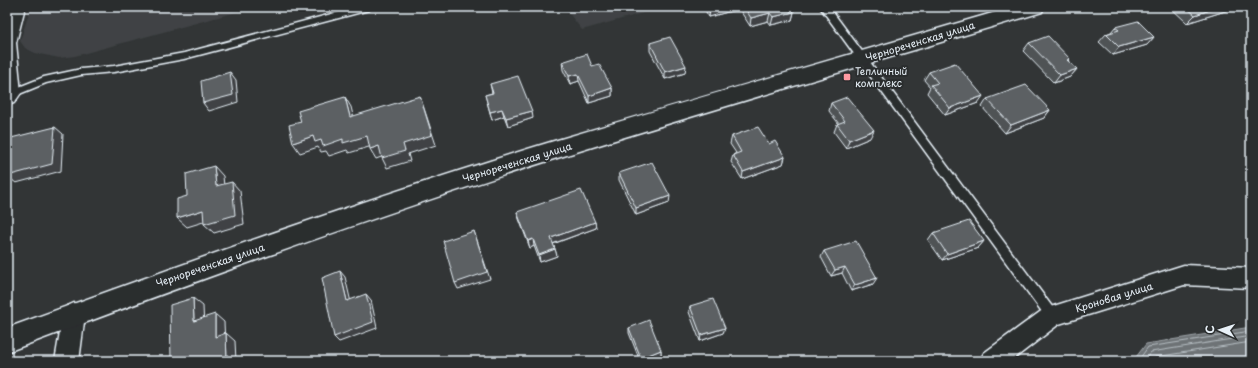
<svg xmlns="http://www.w3.org/2000/svg" width="1258" height="368" viewBox="0 0 1258 368" font-family="'Playpen Sans',sans-serif">
<style>
.built{fill:#3f4244}
.water{fill:#6e7376;stroke:#9fa5aa}
.lines{fill:none;stroke-linecap:round;stroke-linejoin:round}
.shore{stroke:#b7bfc4;stroke-width:1}
.service-casing{stroke:#e8f1f8;stroke-width:3}
.minor-casing{stroke:#e8f1f8;stroke-width:3}
.tertiary-casing{stroke:#e8f1f8;stroke-width:3}
.service{fill:#2a2d2e;fill-rule:evenodd}
.minor{fill:#2a2d2e;fill-rule:evenodd}
.tertiary{fill:#2a2d2e;fill-rule:evenodd}
.wall{fill:#4f5355;stroke:#e8f1f8}
.shaded-wall{fill:#404345;stroke:#e8f1f8}
.building{fill:#5c6063;stroke:#e8f1f8}
.poi-dot{fill:#ff9aa2;stroke:#2a2d2e;stroke-width:1.5}
.labels{text-anchor:middle;stroke-width:4;stroke-linejoin:round;paint-order:stroke}
.street-label{font-size:10px;fill:#e8f1f8;stroke:#2a2d2e}
.poi-label{font-size:10px;fill:#e8f1f8;stroke:#2a2d2e;text-anchor:start}
</style>
<rect width="100%" height="100%" fill="#323536"/>
<filter id="ink" filterUnits="userSpaceOnUse"><feTurbulence type="fractalNoise" baseFrequency=".025" numOctaves="2"/><feDisplacementMap in="SourceGraphic" scale="8" xChannelSelector="R" yChannelSelector="G"/><feConvolveMatrix kernelMatrix="1 2 1 2 8 2 1 2 1" color-interpolation-filters="sRGB"/></filter>
<g filter="url(#ink)">
<path class="built" d="M31,7H255L75,56L59,58L35,53L25,48L20,41Z
M564,7H665L582,30Z"/>
<path class="water" d="M1251,327V361H1133L1146,344Z"/>
<g class="lines">
<path class="shore" d="M1138,361L1148,347L1251,331
M1144,361L1151,352L1251,336
M1152,361L1155,357L1251,342"/>
<defs>
<path id="service" d="M358,7H373L369,10L184,59L114,72L81,75L46,83L12,97L7,93L9,91L44,77L81,69L114,66L184,53Z
M820,7H829L1056,312L1058,316L1056,320L1052,321L1048,320Z"/>
<path id="minor" d="M9,7H25L16,43L21,93L14,103L7,105V13Z
M1184,265L1251,268V288L1184,285L1059,324L1011,361H980L984,353L1044,309Z
M74,303L82,307L85,314L79,361H55L63,314L66,307Z"/>
<path id="tertiary" d="M1013,7H1044L1042,12C879,61 716,108 554,159C370,217 188,284 7,352V328C188,262 370,197 554,141C707,95 860,52 1013,7Z"/>
</defs>
<use href="#service" class="service-casing"/>
<use href="#minor" class="minor-casing"/>
<use href="#tertiary" class="tertiary-casing"/>
<use href="#service" class="service"/>
<use href="#minor" class="minor"/>
<use href="#tertiary" class="tertiary"/>
</g>
<path class="wall" d="M703,7H791L794,12L792,20L771,25L768,21L750,26L739,9L709,17Z
M1170,7H1238L1187,23Z
M1239,7H1251L1242,10Z
M1115,27L1154,37L1147,45L1113,55L1099,42L1106,34L1111,32Z
M650,43L685,73L665,79L650,51Z
M1029,43L1070,59L1068,61L1077,69L1070,77L1054,83L1023,51Z
M562,62L592,66L612,88V96L589,103L579,81L570,84L563,70Z
M929,72L978,103L945,115L927,93L930,87L924,80Z
M490,84L533,118L508,126L504,116L492,120L485,95L492,93Z
M987,99L1050,110L1044,118L1005,133L982,107Z
M831,103L870,138L846,148L834,132L837,124H839L829,111Z
M732,136L769,144L785,157L783,164L742,179L731,162L733,155L736,153L730,144Z
M619,173L669,203L636,215L619,180Z
M517,212L595,222L596,228L553,244L555,249L557,256L540,262L534,246L530,248L519,219Z
M933,233L984,241L978,248L942,260L928,240Z
M824,251L873,284L851,291L842,273L831,276L821,257Z
M690,306L725,328L723,333L700,341L689,312Z
M629,328L661,350V356L646,361H640L629,333Z"/>
<path class="shaded-wall" d="M719,7H740L739,9L709,17L710,9Z
M1219,7H1238L1187,23L1195,15Z
M1245,7H1251L1242,10Z
M794,12L792,20L771,25L773,17Z
M770,13L768,21L750,26L751,18Z
M1154,37L1147,45L1113,55L1119,47Z
M686,66L685,73L665,79V72Z
M1077,69L1070,77L1054,83L1060,75Z
M230,72L236,80L238,102L209,111L203,103Z
M578,74L579,81L570,84L569,76Z
M612,88V96L589,103V96Z
M420,96L436,145L408,154L410,161L387,168L382,158L403,144Z
M983,96L978,103L945,115L950,108Z
M345,97L351,107L356,128L350,117Z
M502,109L504,116L492,120L490,112Z
M1050,110L1044,118L1005,133L1011,125Z
M532,111L533,118L508,126L506,118Z
M55,127L63,134L61,171L16,183L7,176Z
M874,130L870,138L846,148L849,140Z
M313,136L321,140L343,139L367,136L372,146L349,153L347,150L329,156L326,151L321,152L318,147L300,153L293,143Z
M379,146L384,156L376,159L370,149Z
M785,157L783,164L742,179L743,172Z
M214,166L223,176L225,196L216,186Z
M232,182L240,191L244,224L214,233L204,224Z
M670,196L669,203L636,215V208Z
M203,210L213,219L187,227L177,218Z
M595,222L596,228L552,244L551,238Z
M474,231L490,279L458,289L455,283Z
M533,239L534,246L530,248L528,241Z
M984,241L978,248L942,260L947,254Z
M555,249L557,256L540,262L539,255Z
M845,267L842,273L831,276L835,270Z
M340,271L345,277L352,307L347,301Z
M877,278L873,284L851,291L855,285Z
M366,294L371,300L377,328L339,342L334,337Z
M193,298L203,306L204,328L194,321Z
M215,314L224,322L225,344L215,337Z
M725,328L723,333L700,341L701,335Z
M226,333L235,341L236,361H227Z
M661,350V356L646,361H641V358Z"/>
<path class="building" d="M709,7H719L710,9Z
M744,7H791L794,12L773,17L770,13L751,18Z
M1186,7H1219L1195,15Z
M1138,21L1154,37L1119,47L1106,34L1119,30L1115,27Z
M1048,36L1070,59L1067,60L1077,69L1060,75L1029,43Z
M670,37L686,66L665,72L650,43Z
M587,54L592,66L599,64L612,88L589,96L578,74L569,76L562,62Z
M955,63L983,96L950,108L931,85L938,83L929,72Z
M230,72L233,95L203,103L201,81Z
M518,76L532,111L506,118L502,109L490,112L485,95L493,93L490,84Z
M1026,85L1050,110L1011,125L987,99Z
M420,96L432,135L403,144L405,151L382,158L379,146L370,149L367,136L343,143V139L323,146L321,140L315,142L313,136L293,143L289,125L301,122L298,111L345,97L350,117Z
M847,97L874,130L849,140L837,124L845,121L831,103Z
M55,127L52,164L7,176L11,138Z
M758,127L769,144L775,141L785,157L743,172L733,155L741,152L732,136Z
M652,162L670,196L636,208L619,173Z
M214,166L216,186L232,182L235,215L204,224L203,210L177,218V199L187,196L186,174Z
M581,190L595,222L551,238L555,249L539,255L533,239L528,241L517,212Z
M969,221L984,241L947,254L933,233Z
M474,231L487,272L455,283L443,241Z
M856,241L877,278L855,285L845,267L835,270L824,251Z
M340,271L347,301L366,294L373,322L334,337L322,278Z
M193,298L194,321L215,314V337L226,333L227,361H171L170,305Z
M713,299L725,328L701,335L690,306Z
M649,320L661,350L641,358L629,328Z"/>
</g>
<rect class="poi-dot" x="843" y="73" width="8" height="8" rx="2"/>
<g class="labels">
<g class="street-label">
<text transform="translate(920 41) rotate(-17)" y="4">Чернореченская улица</text>
<text transform="translate(517 162) rotate(-17)" y="4">Чернореченская улица</text>
<text transform="translate(210 265) rotate(-19)" y="4">Чернореченская улица</text>
<text transform="translate(1114 297) rotate(-17)" y="4">Кроновая улица</text>
</g>
<g class="poi-label">
<text x="855" y="75">Тепличный<tspan x="855" dy="12">комплекс</tspan></text>
</g>
</g>
<rect width="1258" height="368" fill="none" stroke="#2a2d2e" stroke-width="24"/>
<rect x="12" y="12" width="1234" height="344" fill="none" stroke="#e8f1f8" stroke-width="1.5" filter="url(#ink)"/>
<g transform="translate(1220 330) rotate(273)" stroke="#2a2d2e" stroke-width="3" paint-order="stroke">
<path d="M0-3L7 15L0 10L-7 15Z" fill="#e8f1f8"/>
<text y="-6" font-size="11" font-weight="bold" text-anchor="middle" fill="#e8f1f8">С</text>
</g>
</svg>
